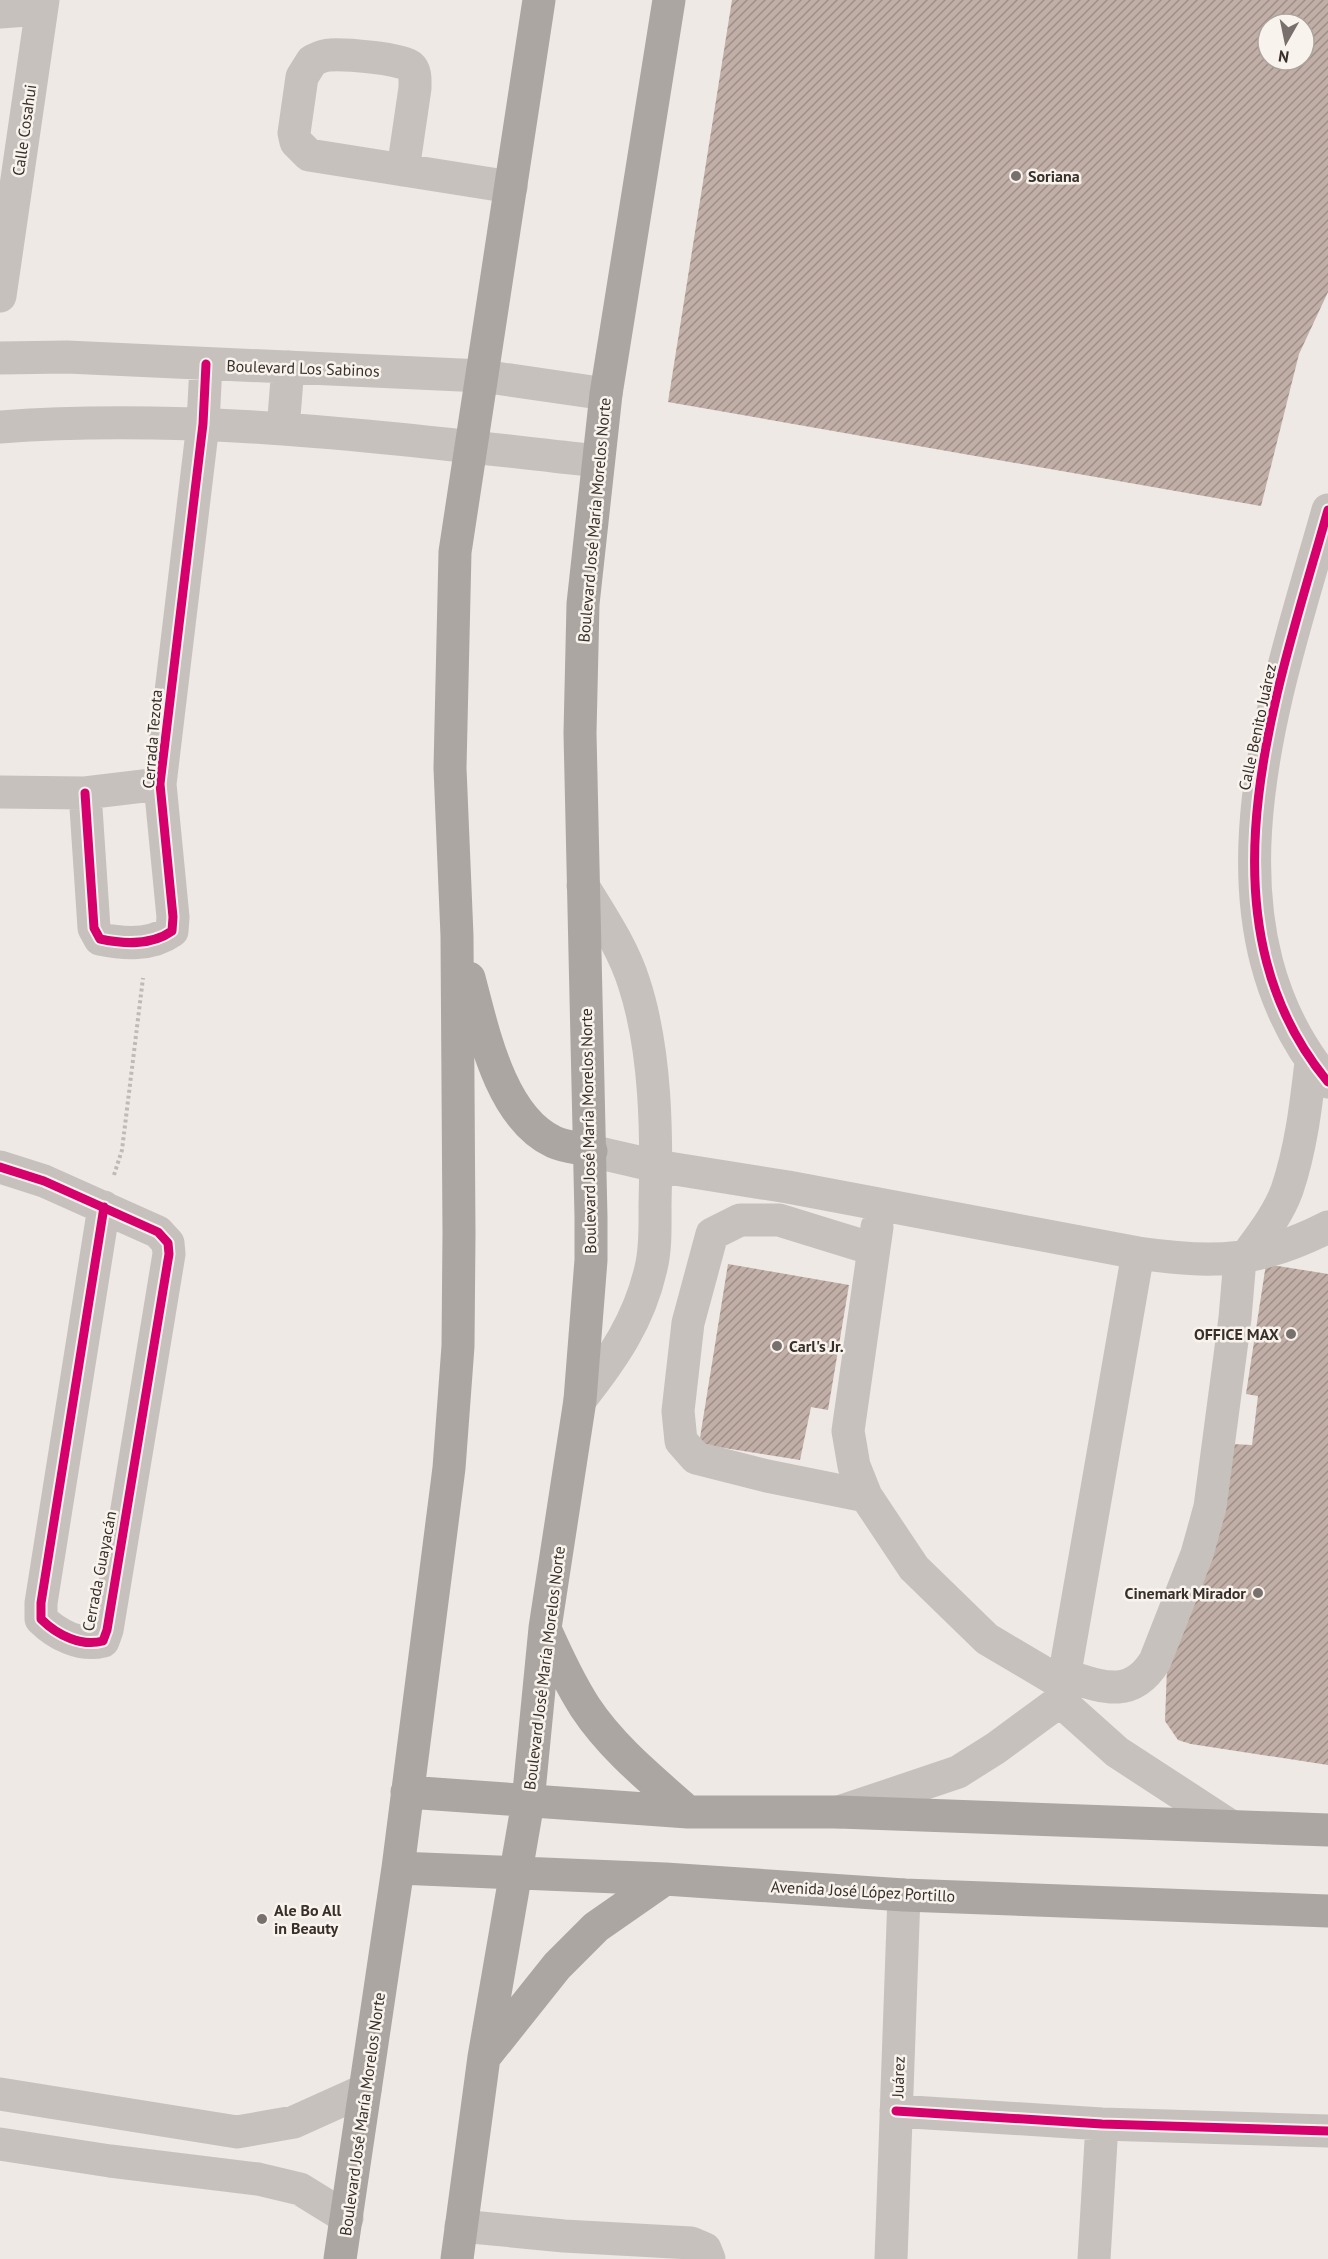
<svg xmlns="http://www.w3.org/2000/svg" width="1328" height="2259" viewBox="0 0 1328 2259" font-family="'PT Sans',sans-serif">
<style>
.building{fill:url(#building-hatch);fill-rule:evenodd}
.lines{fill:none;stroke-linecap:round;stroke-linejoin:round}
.path{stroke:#c0bab5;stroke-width:4;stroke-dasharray:3 3;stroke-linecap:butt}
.minor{stroke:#c7c1bd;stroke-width:33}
.major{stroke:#aca6a2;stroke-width:33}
.cycleway-casing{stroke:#f9f3ed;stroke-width:13}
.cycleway{stroke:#d6006c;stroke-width:9}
.poi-dot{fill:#78706c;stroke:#f9f3ed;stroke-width:2}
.labels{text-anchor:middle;stroke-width:5;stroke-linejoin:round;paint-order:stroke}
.street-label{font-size:16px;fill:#382f2b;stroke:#f9f3ed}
.poi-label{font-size:16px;font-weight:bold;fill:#382f2b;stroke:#f9f3ed;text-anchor:start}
</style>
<defs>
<pattern id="building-hatch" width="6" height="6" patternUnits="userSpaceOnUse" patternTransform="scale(1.5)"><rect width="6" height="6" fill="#c0aea7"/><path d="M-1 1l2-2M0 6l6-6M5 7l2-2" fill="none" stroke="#9d8e88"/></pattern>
</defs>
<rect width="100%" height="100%" fill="#eee9e4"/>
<path class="building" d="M732,0H1328V292L1299,354L1261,506L668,402ZM1268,24H1304V60H1268Z
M728,1264L849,1285L828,1410L811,1407L800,1460L699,1444Z
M1266,1264L1328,1274V1765L1191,1744L1178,1740L1165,1721L1167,1668L1232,1444L1252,1445L1258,1396L1246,1394Z"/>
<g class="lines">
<path class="path" d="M114,1175L122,1150L143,978"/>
<path class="minor" d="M0,12L41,9
M403,170L415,88C415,80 416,71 410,66C400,58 343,54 330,55C323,55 318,58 312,61L302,77L294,133L296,142L309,155L511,187
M0,296L43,0
M0,358L67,357L482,376L606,394
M0,427C199,412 399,439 597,461
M283,429L288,367
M1328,510C1277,691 1192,918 1328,1082
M0,792L85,793L160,784
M85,793L94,928L100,939C124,944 151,946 172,931L173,917L160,784L203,424L206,364
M591,1151L656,1166L788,1187L1138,1253C1215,1264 1257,1263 1328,1227
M0,1167L44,1181L158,1232L168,1243L169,1254L107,1630L103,1641C81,1647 57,1635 41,1619V1603L104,1207
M877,1227L848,1431L854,1466L866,1496L914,1568L987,1639L1063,1684
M1245,1258C1260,1237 1278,1215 1287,1190C1301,1149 1306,1105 1311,1062
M580,1400C613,1358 639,1321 651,1268C656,1248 655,1225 655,1205C657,1134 656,1050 634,983C623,948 602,917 583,886
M866,1496L767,1476L696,1458L681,1441L678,1411L688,1323L712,1234L740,1220H779L873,1249
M1064,1675C1102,1687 1131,1700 1155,1661L1197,1554L1210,1507L1235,1318L1240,1259
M1060,1701L1117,1752L1229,1825
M839,1812L958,1772L996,1748L1060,1701L1138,1253
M0,2094L237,2132L294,2122L365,2090
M896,2111L1102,2124L1328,2131
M0,2144L110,2161L258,2179L300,2189L347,2218
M461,2226L564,2236L691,2243L705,2249L709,2259
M891,2259L904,1895
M1094,2259L1102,2124"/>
<path class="major" d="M469,978C483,1030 500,1117 554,1142C565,1147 579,1148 591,1151
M545,1629C557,1656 569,1682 585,1707C612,1748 652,1780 688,1812
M407,1792L688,1812H839L1328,1830
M398,1868L665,1879L904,1895L1328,1911
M486,2055L557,1966L596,1927L665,1879
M340,2259L398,1868L449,1468L458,1346L459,1233L457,936L450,768L455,552L539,0
M457,2259L484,2057L528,1802L545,1628L580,1400L591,1260V1217L580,733L583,604L606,394L669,0"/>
<defs>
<path id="cycleway" d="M1328,510C1277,691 1192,918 1328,1082
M85,793L94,928L100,939C124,944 151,946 172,931L173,917L160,784L203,424L206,364
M0,1167L44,1181L158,1232L168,1243L169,1254L107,1630L103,1641C81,1647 57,1635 41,1619V1603L104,1207
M896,2111L1102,2124L1328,2131"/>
</defs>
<use href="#cycleway" class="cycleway-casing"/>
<use href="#cycleway" class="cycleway"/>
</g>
<g class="poi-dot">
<circle cx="1016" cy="176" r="6"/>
<circle cx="1291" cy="1334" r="6"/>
<circle cx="777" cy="1346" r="6"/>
<circle cx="1258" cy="1593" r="6"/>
<circle cx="262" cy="1919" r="6"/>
</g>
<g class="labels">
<g class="street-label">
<text transform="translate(24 130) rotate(-82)" y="6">Calle Cosahui</text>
<text transform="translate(303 368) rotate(2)" y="6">Boulevard Los Sabinos</text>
<text transform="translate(594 520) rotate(-85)" y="6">Boulevard José María Morelos Norte</text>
<text transform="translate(1257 727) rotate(-78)" y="6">Calle Benito Juárez</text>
<text transform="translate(152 739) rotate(-85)" y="6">Cerrada Tezota</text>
<text transform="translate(588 1131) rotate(-91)" y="6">Boulevard José María Morelos Norte</text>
<text transform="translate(99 1571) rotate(-79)" y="6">Cerrada Guayacán</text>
<text transform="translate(544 1668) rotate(-83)" y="6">Boulevard José María Morelos Norte</text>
<text transform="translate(863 1891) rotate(3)" y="6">Avenida José López Portillo</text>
<text transform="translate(898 2077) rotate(-88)" y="6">Juárez</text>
<text transform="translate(362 2114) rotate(-82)" y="6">Boulevard José María Morelos Norte</text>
</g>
<g class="poi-label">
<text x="1028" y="182">Soriana</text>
<text x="1279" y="1340" text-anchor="end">OFFICE MAX</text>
<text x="789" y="1352">Carl's Jr.</text>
<text x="1246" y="1599" text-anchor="end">Cinemark Mirador</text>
<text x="274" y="1916">Ale Bo All<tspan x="274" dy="18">in Beauty</tspan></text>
</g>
</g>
<g transform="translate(1286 42) rotate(189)"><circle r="28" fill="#f9f3ed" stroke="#aca59f" stroke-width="1.5"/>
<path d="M0-4.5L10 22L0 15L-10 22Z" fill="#78706c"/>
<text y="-9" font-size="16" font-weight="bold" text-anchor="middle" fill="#382f2b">N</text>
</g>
</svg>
